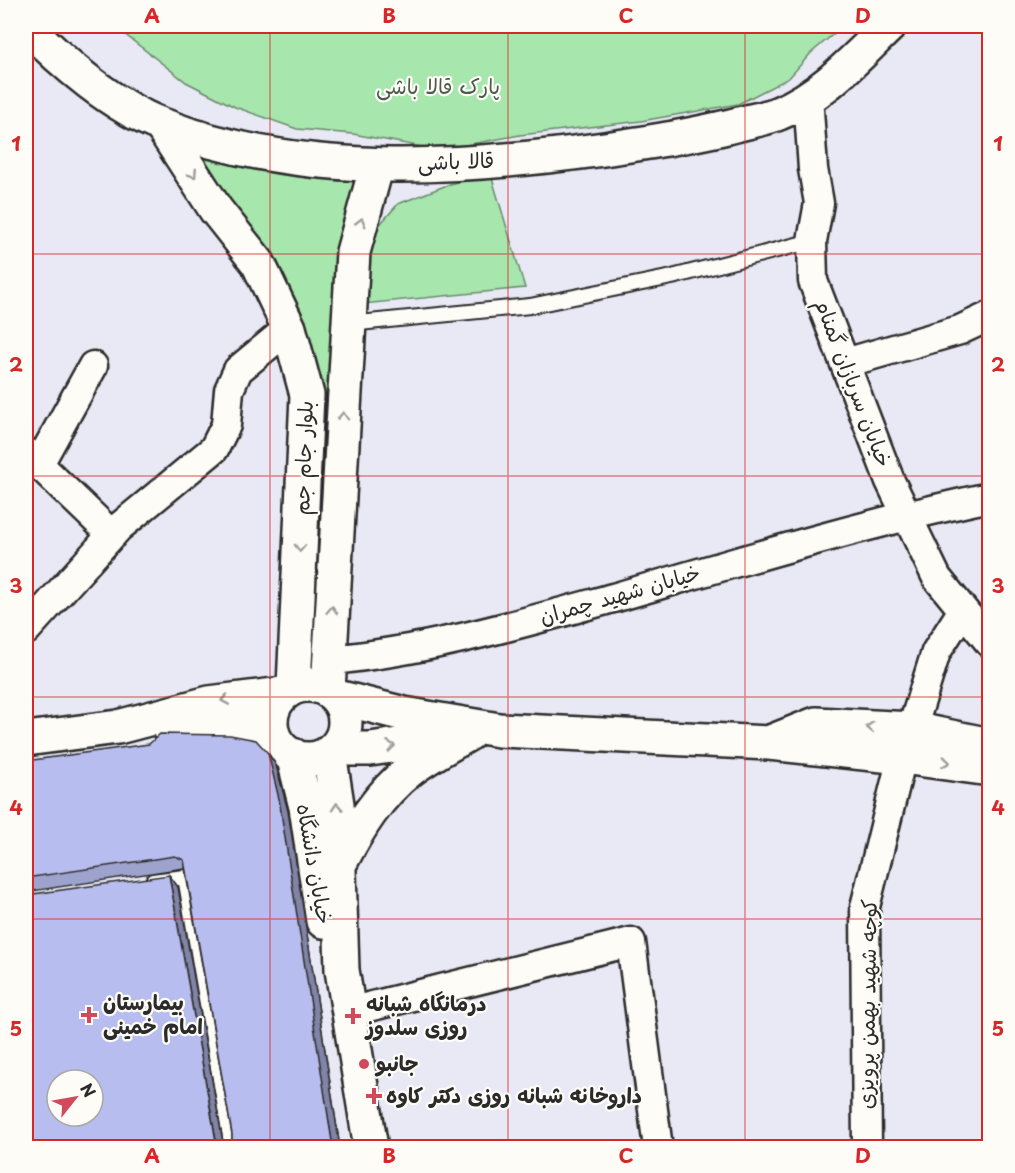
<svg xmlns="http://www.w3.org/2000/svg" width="1015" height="1173" viewBox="0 0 1015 1173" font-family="'Playpen Sans','Playpen Sans Arabic',sans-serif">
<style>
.green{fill:#a7e6ad;stroke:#69886c;stroke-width:1.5}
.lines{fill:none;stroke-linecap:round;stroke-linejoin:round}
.lane-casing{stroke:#2b2b2b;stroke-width:18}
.street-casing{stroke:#2b2b2b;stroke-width:33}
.secondary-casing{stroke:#2b2b2b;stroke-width:38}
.lane{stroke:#fdfcf7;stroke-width:14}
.street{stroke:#fdfcf7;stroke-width:28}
.secondary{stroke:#fdfcf7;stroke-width:33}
.wall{fill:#9ea3ce;stroke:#2b2b2b;stroke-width:1.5}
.shaded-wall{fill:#8184a7;stroke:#2b2b2b;stroke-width:1.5}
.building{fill:#b8bdef;stroke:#2b2b2b;stroke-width:1.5;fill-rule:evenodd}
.oneway{stroke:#9e9e9b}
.grid{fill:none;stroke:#d62828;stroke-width:1.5;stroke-opacity:0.55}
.poi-dot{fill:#d1495b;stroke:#fdfcf7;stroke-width:2}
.labels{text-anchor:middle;stroke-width:4.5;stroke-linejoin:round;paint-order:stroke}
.park-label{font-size:21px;fill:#4a5a4c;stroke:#fdfcf7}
.street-label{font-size:21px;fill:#2b2b2b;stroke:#fdfcf7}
.poi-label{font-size:21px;font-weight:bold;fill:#2b2b2b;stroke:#fdfcf7;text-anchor:start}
.neatline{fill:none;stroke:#d62828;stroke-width:2}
.grid-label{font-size:20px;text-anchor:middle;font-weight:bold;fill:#d62828}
</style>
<rect width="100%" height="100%" fill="#e8e9f5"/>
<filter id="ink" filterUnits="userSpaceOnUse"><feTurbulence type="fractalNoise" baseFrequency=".0167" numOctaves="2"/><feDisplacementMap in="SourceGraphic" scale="12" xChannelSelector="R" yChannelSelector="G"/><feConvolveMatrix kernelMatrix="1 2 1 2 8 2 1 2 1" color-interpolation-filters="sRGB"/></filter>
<g filter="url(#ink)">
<path class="green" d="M114,26H843L811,53L789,78L738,104L641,121L520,135L439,150L353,134L297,129L235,107L186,82Z
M161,125L377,165L345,391L307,395L289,328Z
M491,175L525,288L363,304L366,240L398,204L450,184Z"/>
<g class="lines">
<defs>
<path id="lane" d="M349,324L530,306L672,277L812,241
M153,881L185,877L232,1148"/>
<path id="street" d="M808,96L813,169L819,203L812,241L813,281L890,481L937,578L990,643
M845,363L960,330L990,316
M26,452L112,535
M39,464L93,366
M26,630L118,528L214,449L226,425L229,390L238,370L289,328
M330,660C427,651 519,624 613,598C738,562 862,524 990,497
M912,729L936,652L963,610
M348,1012L631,942L658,1148
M867,1148L865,907L902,757"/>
<path id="secondary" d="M27,26C62,63 114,107 162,125C301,179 460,169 604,149C651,142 697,135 743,123C754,120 768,118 779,113C822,96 857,57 889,26
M161,125L216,210L258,263L289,328L307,395L294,687
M271 722a37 37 0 1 1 74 0a37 37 0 1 1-74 0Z
M328,690L353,252L377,165
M337,697L404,714L499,730L769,743L902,757L990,769
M168,727L241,728L273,735
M26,739L118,727L209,703L283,694
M773,741L816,724L912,729L990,745
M333,749H370L453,737
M329,753L337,804L342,970L371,1148
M293,755L306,807L323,921
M340,863C358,829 378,795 410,770C428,756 450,745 470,733"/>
</defs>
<use href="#lane" class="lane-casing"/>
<use href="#street" class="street-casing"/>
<use href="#secondary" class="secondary-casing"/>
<use href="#lane" class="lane"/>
<use href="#street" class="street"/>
<use href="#secondary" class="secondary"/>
</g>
<path class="wall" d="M268,753L276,765L288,811L340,1148H26L169,875L178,887L223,1144L226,1145L232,1140V1134L185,869L184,868L26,892V761Z"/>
<path class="shaded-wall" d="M268,753L276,765L288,811L340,1148H333Z
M169,875L178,887L224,1148L216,1141Z"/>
<path class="building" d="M160,734L230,735L256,740L268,753L279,799L333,1148H26V895L169,875L216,1141L226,1145L232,1140V1134L184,860L175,856L26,878V761L149,744ZM57,1080H93V1116H57Z"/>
<defs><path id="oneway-chevron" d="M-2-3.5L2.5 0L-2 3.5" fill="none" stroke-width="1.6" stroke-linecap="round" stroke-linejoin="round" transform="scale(1.5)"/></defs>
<g class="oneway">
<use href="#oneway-chevron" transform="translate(193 174) rotate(57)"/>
<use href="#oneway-chevron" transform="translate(361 222) rotate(-75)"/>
<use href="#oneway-chevron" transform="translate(343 416) rotate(-87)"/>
<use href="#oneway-chevron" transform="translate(300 548) rotate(93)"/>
<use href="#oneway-chevron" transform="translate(332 610) rotate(-87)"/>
<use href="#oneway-chevron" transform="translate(225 700) rotate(170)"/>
<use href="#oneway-chevron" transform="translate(870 727) rotate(-177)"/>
<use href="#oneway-chevron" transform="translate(391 746) rotate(-7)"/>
<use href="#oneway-chevron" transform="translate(946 762) rotate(7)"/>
<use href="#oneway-chevron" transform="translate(337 807) rotate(-94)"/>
</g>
</g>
<path class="grid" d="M270,26V1148M508,26V1148M745,26V1148M26,254H990M26,476H990M26,697H990M26,919H990"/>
<g class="poi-dot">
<path d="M86 1006h6v6h6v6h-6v6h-6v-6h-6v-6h6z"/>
<path d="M350 1007h6v6h6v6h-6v6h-6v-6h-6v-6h6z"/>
<circle cx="364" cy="1064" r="6"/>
<path d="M371 1087h6v6h6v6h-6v6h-6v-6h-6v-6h6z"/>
</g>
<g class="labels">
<g class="park-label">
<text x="438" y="94">پارک قالا باشی</text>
</g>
<g class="street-label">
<text transform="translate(456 162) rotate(-2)" y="7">قالا باشی</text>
<text transform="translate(853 383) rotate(69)" y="7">خیابان سربازان گمنام</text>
<text transform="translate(304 458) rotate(-88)" y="7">بلوار جام جم</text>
<text transform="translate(620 595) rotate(-16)" y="7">خیابان شهید چمران</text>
<text transform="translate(314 864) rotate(80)" y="7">خیابان دانشگاه</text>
<text transform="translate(868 1004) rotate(-89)" y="7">کوچه شهید بهمن پرویزی</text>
</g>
<g class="poi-label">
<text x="103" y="1010">بیمارستان<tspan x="103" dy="24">امام خمینی</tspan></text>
<text x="366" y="1011">درمانگاه شبانه<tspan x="366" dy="24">روزی سلدوز</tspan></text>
<text x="376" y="1071">جانبو</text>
<text x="386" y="1103">داروخانه شبانه روزی دکتر کاوه</text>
</g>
</g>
<rect width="1015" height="1173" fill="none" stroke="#fdfcf7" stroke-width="66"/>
<g transform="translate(75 1098) rotate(59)"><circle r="28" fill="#fdfcf7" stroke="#a9a8a5" stroke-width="1.5"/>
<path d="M0-4.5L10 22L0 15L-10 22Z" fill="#d1495b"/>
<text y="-9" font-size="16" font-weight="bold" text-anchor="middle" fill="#2b2b2b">N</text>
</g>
<rect x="33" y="33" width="949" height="1107" class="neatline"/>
<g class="grid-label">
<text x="152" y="23">A</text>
<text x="389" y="23">B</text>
<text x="626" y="23">C</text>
<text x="863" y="23">D</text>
<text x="16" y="151">1</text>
<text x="998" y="151">1</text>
<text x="16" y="372">2</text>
<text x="998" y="372">2</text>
<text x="16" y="593">3</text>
<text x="998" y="593">3</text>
<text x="16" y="815">4</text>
<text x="998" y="815">4</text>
<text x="16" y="1036">5</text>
<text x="998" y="1036">5</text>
<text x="152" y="1163">A</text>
<text x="389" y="1163">B</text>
<text x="626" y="1163">C</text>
<text x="863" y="1163">D</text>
</g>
</svg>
